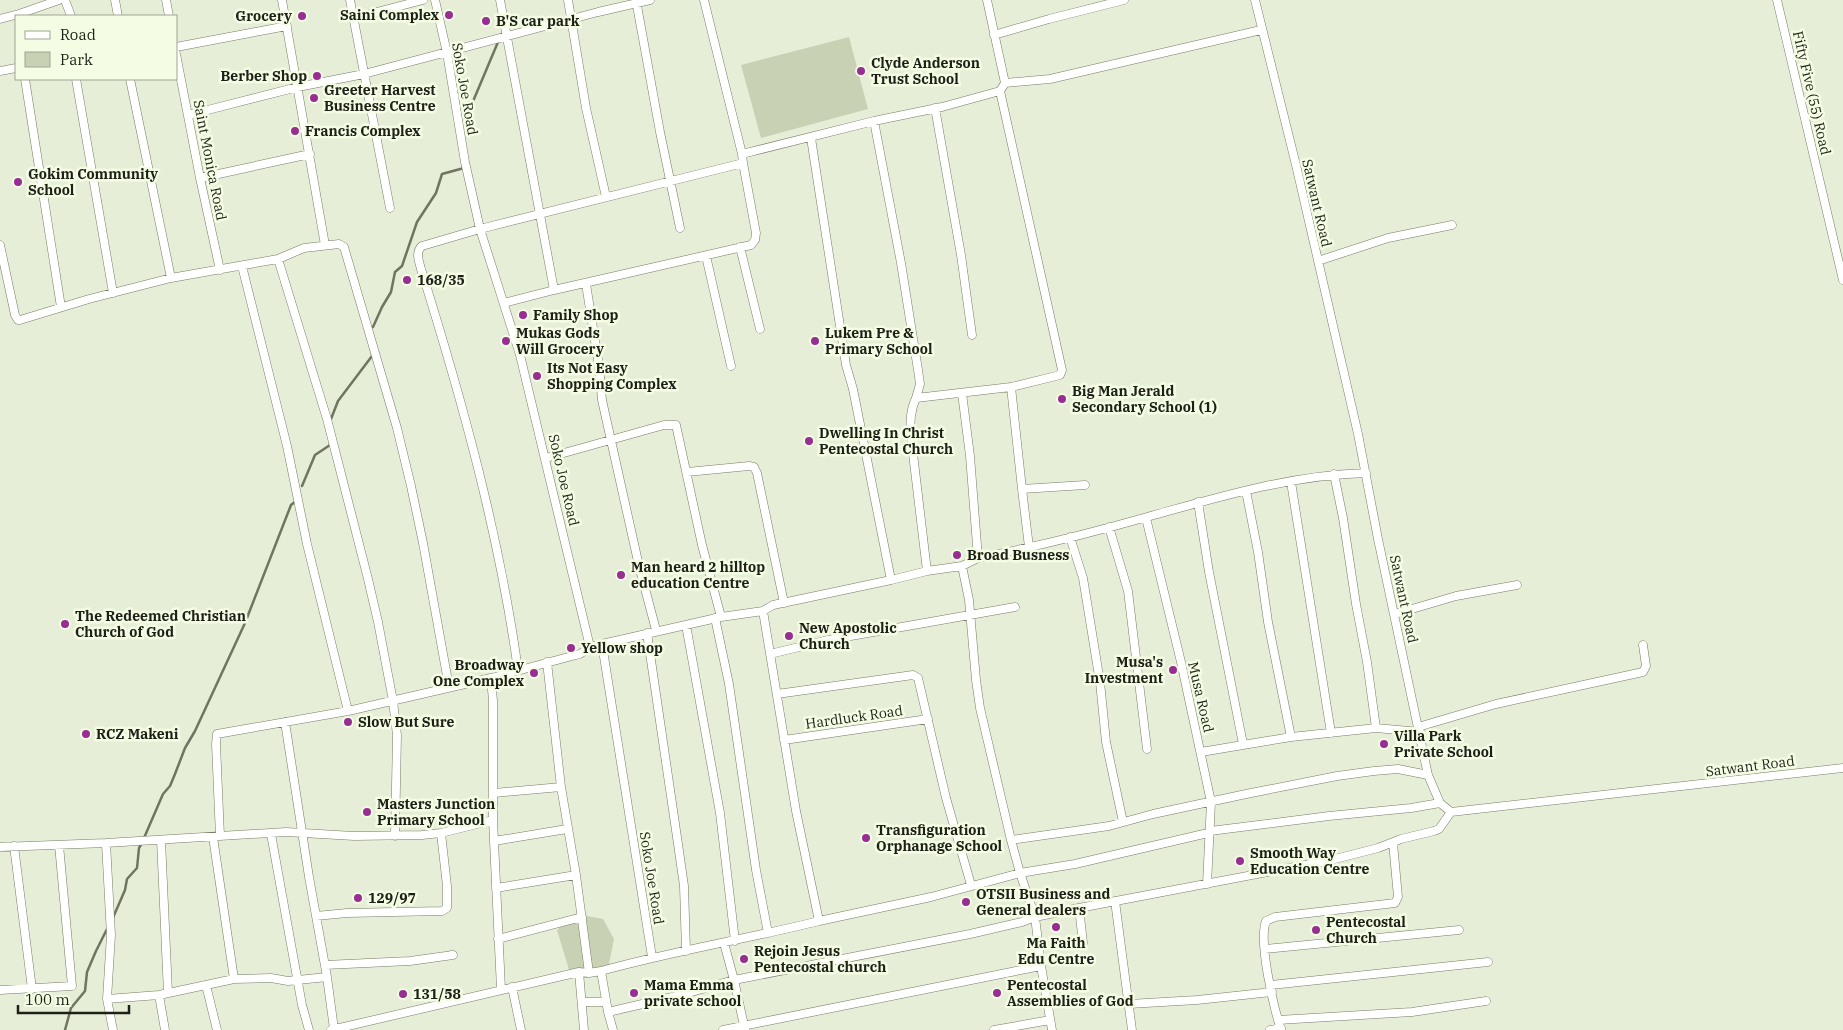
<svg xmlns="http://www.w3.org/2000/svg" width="1843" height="1030" viewBox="0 0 1843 1030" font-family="'IBM Plex Serif',serif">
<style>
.green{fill:#c8d1b4}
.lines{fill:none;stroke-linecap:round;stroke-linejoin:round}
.stream{stroke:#6f755f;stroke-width:2.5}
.street-casing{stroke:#767c67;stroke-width:9}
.street{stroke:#fff;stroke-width:8}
.poi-dot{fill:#972e91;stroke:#f4fce4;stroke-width:2}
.labels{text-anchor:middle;stroke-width:5;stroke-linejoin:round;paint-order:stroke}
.poi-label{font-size:14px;font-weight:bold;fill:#1d2017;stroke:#f4fce4;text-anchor:start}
.street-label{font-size:14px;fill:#1d2017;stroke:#f4fce4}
</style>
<rect width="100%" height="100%" fill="#e7eed7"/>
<path class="green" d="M849,37L868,109L761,138L741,65Z
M575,914L603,919L614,939L609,964L591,975L570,973L557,930Z"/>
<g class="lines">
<path class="stream" d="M466,118L498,42
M373,327L382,307L391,292L395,272L402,266L417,222L436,193L442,174L464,168
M331,419L338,401L372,356V354
M302,486L315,455L330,445V443
M144,838L163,794L170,786L175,774L185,748L195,731L245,623L291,505L296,501
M112,920L125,890L127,879L137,868L139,848L142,843
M65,1030L71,1008L85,991L87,972L96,951L108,927"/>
<defs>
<path id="street" d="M65,0L71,16
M115,0L118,16
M166,0L169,16
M282,0L325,245
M350,0L390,208
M435,0L447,53L465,162L480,229L520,355L590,647L602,644L652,957
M500,0L554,290L504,303
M568,0L586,108L606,197
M636,0L660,132L680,228
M704,0L742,154L874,121L942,107L1000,91L1005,83
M987,0L1005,83L1050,79L1261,30
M1255,0L1296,165L1358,434L1378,539L1428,775L1440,803L1451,812L1843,768
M1777,0L1843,280
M354,18L423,0
M0,19L19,14L59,0
M994,35L1049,19L1124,0
M176,47L287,26
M176,54L200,178L220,270
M0,71L16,68
M25,79L61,307
M76,79L113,293
M130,79L171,278
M935,108L961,255L972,335
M188,115L298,87L364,74L598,12L650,0
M874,121L901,263L918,370L920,384L916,398L1011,387L1060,375L1062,370L1000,91
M200,178L310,154
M0,245L15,315L18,320H20L89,299L171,278L278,259L327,419L368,579L378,622L393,701L397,735L395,836
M740,247L760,329
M706,256L731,366
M278,259L304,248L339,244L344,247L397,428L411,486L423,543L449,687
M1318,261L1388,238L1452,225
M242,266L287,446L307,544L348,711
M586,284L599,366L602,400L639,566L656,630
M554,290L751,245L755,240L756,233L743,163
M1011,387L1022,489L1085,485
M962,393L970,456L978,558C1035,547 1091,533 1147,517C1219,497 1291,475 1366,473
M916,398C910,411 910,422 911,437L927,571
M546,458L664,425H676L702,545L721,617
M687,472L749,466L754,467L757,473L784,603
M1334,474L1343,518L1356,604L1367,662L1376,728
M1291,482L1331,733
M1022,489L1029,547
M1246,491L1258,552L1268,622L1291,737
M1198,502L1209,572L1243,744
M1146,518L1181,662L1211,802L1207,884
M1109,527L1128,591L1147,749
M1070,537L1083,578L1100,682L1106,742L1123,822
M962,566L969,600L976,680L980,708L1011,840L1109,826L1153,814L1246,794L1337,776L1374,771L1398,769L1428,775
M891,580L927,571L962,566L978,558
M1395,614L1456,596L1517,585
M715,618L729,684L756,870L768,933
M686,625L720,813L735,941
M647,633L678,844L684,886L686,951
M602,644L721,617L763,611L773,605L891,580L853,389L846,365L811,138
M770,654L828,640L1015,607
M547,662L561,787L576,875L589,973L579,972L584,1030
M518,670C499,533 462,400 421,269C419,261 415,252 422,246L480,229L743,163L742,154
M777,694L913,675L918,678L946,798L971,885
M285,722L309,877L327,977L334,1029
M1418,727L1496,704L1643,672L1646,666L1643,645
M784,740L928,719
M1201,752L1291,737L1376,728L1420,732
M494,793L561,787
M493,820L501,989
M1210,831L1329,816L1411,808L1440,803
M271,834L302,1005L309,1030
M220,836L216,744L217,734L348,711L491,678L572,656L580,654L590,647
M213,837L234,979
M161,840L168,993
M1011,840L1020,873L1075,864L1208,833
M494,841L567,829
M106,843L111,935L107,999L159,995L234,979L271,978L288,981L327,977
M14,846L32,989
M0,847L106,843L286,832L354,836L422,835L441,833L493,820V701L491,678
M496,888L576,875
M1115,901L1132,1030
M1079,908L1083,943
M316,916L347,913L442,911L447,908V886L441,833
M819,921L931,897L1020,873L1035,917L1041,966L1052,1030
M498,939L582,917
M724,943L734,980L745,1030
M1265,949L1459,930
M325,965L410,961L453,955H451
M601,971C673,951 747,939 819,921L796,811L763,611
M589,973L601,971L608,1012L681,995L734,980L970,934L1022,922L1035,917L1079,908L1331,860L1378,848L1401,839L1434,831L1439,829L1451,812
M206,985L217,1030
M1271,985L1488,962
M512,987L521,1030
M0,990L72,986L59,845
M159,995L165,1030
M107,999L113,1030
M582,1002H606
M1129,1004L1197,1000L1272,992
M608,1012L613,1030
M1278,1020L1412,1012L1486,1001
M331,1030L579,972
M723,1030L1041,966
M994,1030L1050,1020
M1270,1030L1281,1028
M1281,1030C1274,1008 1258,942 1266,921L1275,917L1395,903L1398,897L1393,843"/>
</defs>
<use href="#street" class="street-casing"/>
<use href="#street" class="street"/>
</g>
<g class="poi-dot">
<circle cx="449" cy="15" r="5"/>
<circle cx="302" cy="16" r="5"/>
<circle cx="486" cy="21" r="5"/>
<circle cx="861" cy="71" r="5"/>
<circle cx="317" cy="76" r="5"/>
<circle cx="314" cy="98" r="5"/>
<circle cx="295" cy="131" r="5"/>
<circle cx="18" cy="182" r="5"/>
<circle cx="407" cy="280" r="5"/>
<circle cx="523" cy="315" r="5"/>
<circle cx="506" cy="341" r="5"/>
<circle cx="815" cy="341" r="5"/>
<circle cx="537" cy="376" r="5"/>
<circle cx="1062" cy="399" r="5"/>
<circle cx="809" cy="441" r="5"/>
<circle cx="957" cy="555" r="5"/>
<circle cx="621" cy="575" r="5"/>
<circle cx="65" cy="624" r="5"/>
<circle cx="789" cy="636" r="5"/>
<circle cx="571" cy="648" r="5"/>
<circle cx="1173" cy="670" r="5"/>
<circle cx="534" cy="673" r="5"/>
<circle cx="348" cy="722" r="5"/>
<circle cx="86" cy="734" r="5"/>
<circle cx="1384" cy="744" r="5"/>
<circle cx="367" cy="812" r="5"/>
<circle cx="866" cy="838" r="5"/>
<circle cx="1240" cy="861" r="5"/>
<circle cx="358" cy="898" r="5"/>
<circle cx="966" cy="902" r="5"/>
<circle cx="1056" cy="927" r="5"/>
<circle cx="1316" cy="930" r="5"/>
<circle cx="744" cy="959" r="5"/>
<circle cx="634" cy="993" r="5"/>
<circle cx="997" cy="993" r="5"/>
<circle cx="403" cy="994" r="5"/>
</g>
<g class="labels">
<g class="poi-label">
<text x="439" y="20" text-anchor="end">Saini Complex</text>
<text x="292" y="21" text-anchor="end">Grocery</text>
<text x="496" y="26">B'S car park</text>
<text x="871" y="68">Clyde Anderson<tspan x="871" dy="16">Trust School</tspan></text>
<text x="307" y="81" text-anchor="end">Berber Shop</text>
<text x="324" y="95">Greeter Harvest<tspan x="324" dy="16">Business Centre</tspan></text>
<text x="305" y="136">Francis Complex</text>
<text x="28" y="179">Gokim Community<tspan x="28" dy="16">School</tspan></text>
<text x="417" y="285">168/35</text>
<text x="533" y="320">Family Shop</text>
<text x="516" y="338">Mukas Gods<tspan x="516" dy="16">Will Grocery</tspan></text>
<text x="825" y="338">Lukem Pre &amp;<tspan x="825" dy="16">Primary School</tspan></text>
<text x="547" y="373">Its Not Easy<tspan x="547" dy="16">Shopping Complex</tspan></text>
<text x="1072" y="396">Big Man Jerald<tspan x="1072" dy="16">Secondary School (1)</tspan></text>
<text x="819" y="438">Dwelling In Christ<tspan x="819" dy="16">Pentecostal Church</tspan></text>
<text x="967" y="560">Broad Busness</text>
<text x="631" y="572">Man heard 2 hilltop<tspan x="631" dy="16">education Centre</tspan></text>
<text x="75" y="621">The Redeemed Christian<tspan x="75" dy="16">Church of God</tspan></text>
<text x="799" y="633">New Apostolic<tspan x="799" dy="16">Church</tspan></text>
<text x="581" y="653">Yellow shop</text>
<text x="1163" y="667" text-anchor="end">Musa's<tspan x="1163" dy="16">Investment</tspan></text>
<text x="524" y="670" text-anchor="end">Broadway<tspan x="524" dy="16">One Complex</tspan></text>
<text x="358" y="727">Slow But Sure</text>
<text x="96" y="739">RCZ Makeni</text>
<text x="1394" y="741">Villa Park<tspan x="1394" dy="16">Private School</tspan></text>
<text x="377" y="809">Masters Junction<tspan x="377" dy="16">Primary School</tspan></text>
<text x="876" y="835">Transfiguration<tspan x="876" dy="16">Orphanage School</tspan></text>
<text x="1250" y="858">Smooth Way<tspan x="1250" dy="16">Education Centre</tspan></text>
<text x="976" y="899">OTSII Business and<tspan x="976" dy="16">General dealers</tspan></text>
<text x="368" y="903">129/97</text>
<text x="1326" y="927">Pentecostal<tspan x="1326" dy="16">Church</tspan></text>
<text x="1056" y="948" text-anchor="middle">Ma Faith<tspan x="1056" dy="16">Edu Centre</tspan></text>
<text x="754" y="956">Rejoin Jesus<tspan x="754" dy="16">Pentecostal church</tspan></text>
<text x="644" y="990">Mama Emma<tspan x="644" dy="16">private school</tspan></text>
<text x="1007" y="990">Pentecostal<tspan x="1007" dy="16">Assemblies of God</tspan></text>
<text x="413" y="999">131/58</text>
</g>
<g class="street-label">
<text transform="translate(465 89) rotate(80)" y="5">Soko Joe Road</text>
<text transform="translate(1812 93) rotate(77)" y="5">Fifty Five (55) Road</text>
<text transform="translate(210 160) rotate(79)" y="5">Saint Monica Road</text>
<text transform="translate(1317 203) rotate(77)" y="5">Satwant Road</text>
<text transform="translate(564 480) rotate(77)" y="5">Soko Joe Road</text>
<text transform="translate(1404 599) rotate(78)" y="5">Satwant Road</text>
<text transform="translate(1201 697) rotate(77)" y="5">Musa Road</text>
<text transform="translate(854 717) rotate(-8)" y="5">Hardluck Road</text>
<text transform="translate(1750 766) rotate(-7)" y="5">Satwant Road</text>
<text transform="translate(652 878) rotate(81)" y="5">Soko Joe Road</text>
</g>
</g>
<rect x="15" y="15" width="162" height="65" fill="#f4fce4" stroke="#9ea492"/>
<rect x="25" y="31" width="25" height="8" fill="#ffffff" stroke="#9ea492"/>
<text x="60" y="40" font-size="15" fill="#1d2017">Road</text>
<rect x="25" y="52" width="25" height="15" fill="#c8d1b4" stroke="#9ea492"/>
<text x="60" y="65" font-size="15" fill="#1d2017">Park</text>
<path d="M18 1005v8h111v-8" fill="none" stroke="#1d2017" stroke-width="2.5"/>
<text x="25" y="1005" font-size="15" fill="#1d2017" stroke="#f4fce4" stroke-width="4" paint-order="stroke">100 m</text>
</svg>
